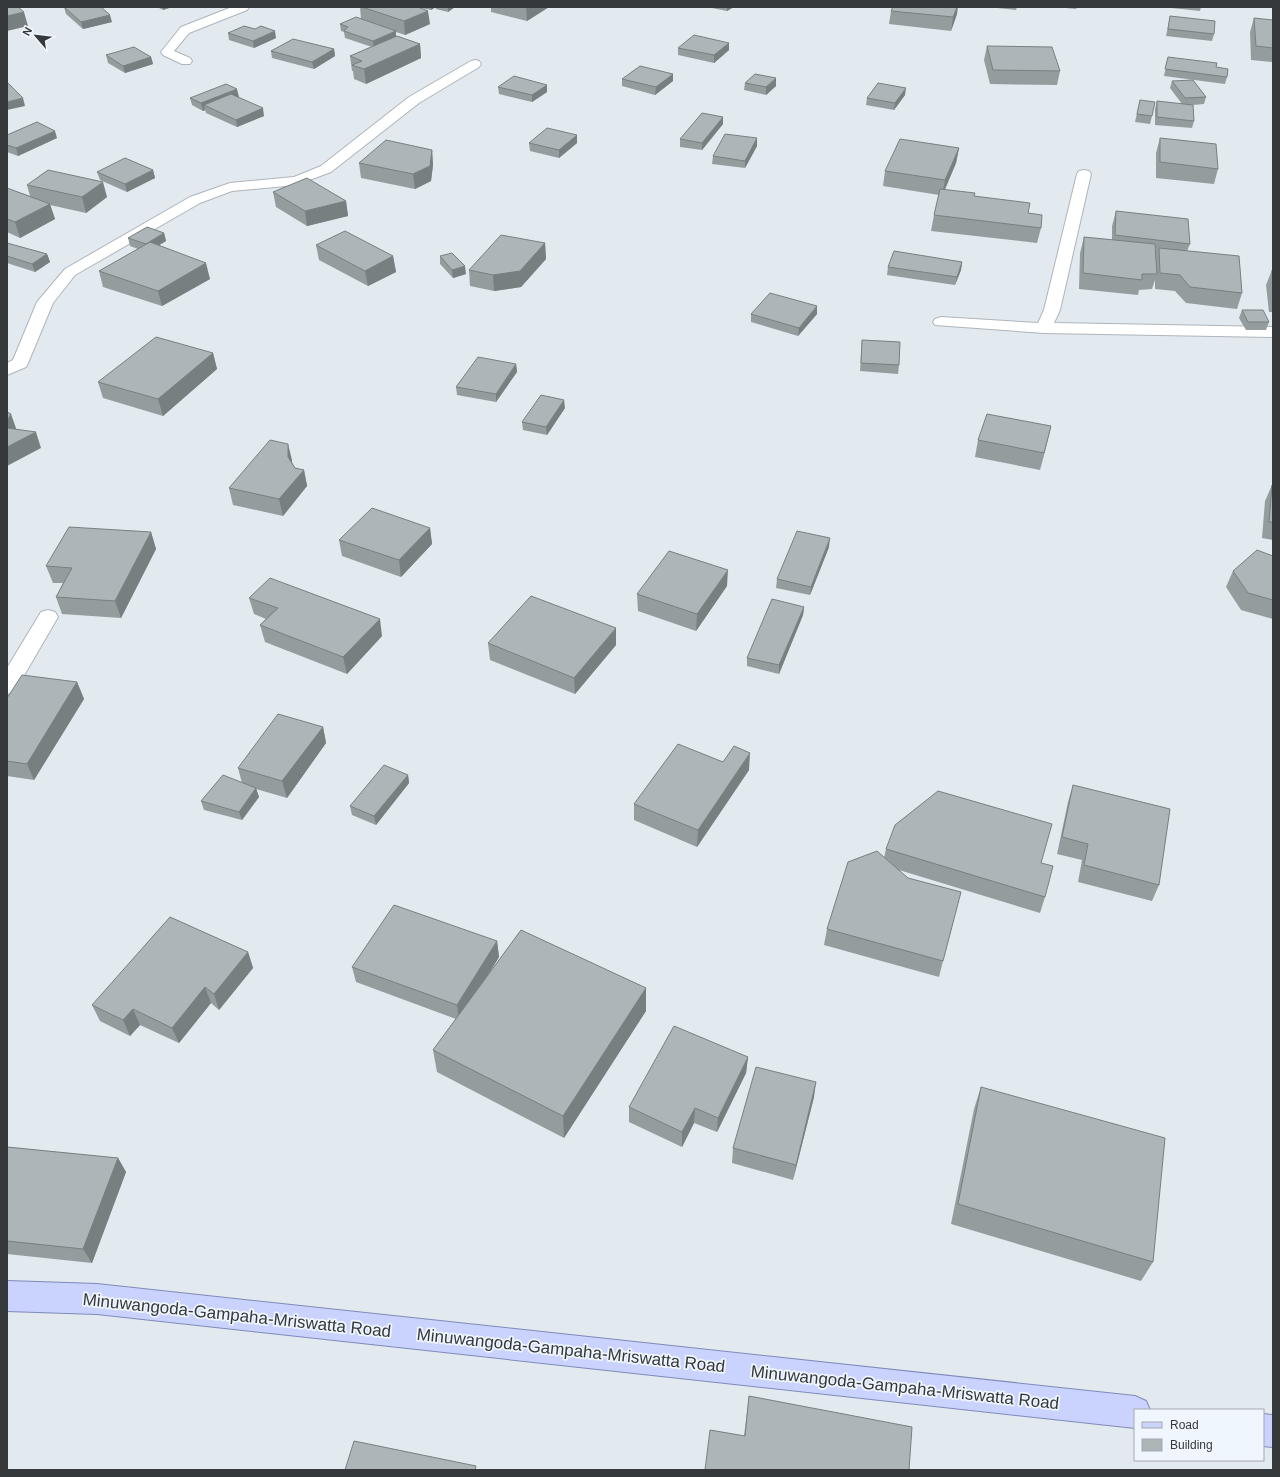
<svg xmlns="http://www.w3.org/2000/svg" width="1280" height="1477" viewBox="0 0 1280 1477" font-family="Arial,sans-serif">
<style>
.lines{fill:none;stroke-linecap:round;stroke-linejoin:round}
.minor-casing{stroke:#aeb5bb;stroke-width:2}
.major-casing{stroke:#7f8ab9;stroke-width:2}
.minor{fill:#fff;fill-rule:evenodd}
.major{fill:#cad3fe;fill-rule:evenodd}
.wall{fill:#949d9e}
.shaded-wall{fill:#787f81}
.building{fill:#acb6b8;stroke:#787f81}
.labels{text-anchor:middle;stroke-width:3.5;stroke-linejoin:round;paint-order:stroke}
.near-street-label{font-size:17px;fill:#36393b;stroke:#eff6fd}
</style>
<rect width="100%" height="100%" fill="#e2e9ef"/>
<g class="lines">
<defs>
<path id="minor" d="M232,7H249L247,10L189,33L174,51L190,58L192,61L190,64H182L163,55L161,52L181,27Z
M475,60L479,61L481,64L479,67L419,103L331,172L296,185L232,191L200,203L75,275L53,303L28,363L26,367L7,375V363L13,360L37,302L65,269L190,197L230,183L294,177L321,166L409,97L471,61Z
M1084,170L1089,171L1091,174L1060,310L1054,323L1273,327V337L1044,333L935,325L933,322L935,319L941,317L1038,323L1044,310L1077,174L1079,171Z
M48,610L55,612L58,617L15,691L7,694V668L41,612Z"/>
<path id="major" d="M7,1281L97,1284L1135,1396L1146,1401L1150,1410H1135V1428L97,1314L7,1311Z
M1263,1414L1273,1415V1447L1263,1446Z"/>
</defs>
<use href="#minor" class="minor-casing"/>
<use href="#major" class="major-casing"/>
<use href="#minor" class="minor"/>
<use href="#major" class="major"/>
</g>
<path class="wall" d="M64,7L112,22L83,29L66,14Z
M157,7H172L163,10Z
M360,7H455L448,12L436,9V7L431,10L421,8L430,24L405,35L396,32V36L420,44L421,58L366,84L354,79L353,71H352L350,56L372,47L345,38L344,32L341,31L340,24L361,19Z
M491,7H549L527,21L491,12Z
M712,7H733L732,8L727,11L712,8Z
M988,7H1017L1016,10Z
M1056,7H1077L1076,9Z
M1162,7H1201L1200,11Z
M891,11L957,14L951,31L889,24Z
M1170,16L1214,34L1212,41L1166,36Z
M1254,18L1273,20V62L1251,60L1250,32Z
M228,33L276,38L254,48L229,40Z
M729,43V50L714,63L678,55V48Z
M987,46L1060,71L1057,85L990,84L984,60Z
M334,49L335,56L314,69L272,58L271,51Z
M106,55L151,57L153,64L125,73L108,63Z
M1168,57L1216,67L1227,77L1225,84L1164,76Z
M622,79L673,81L655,95L622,86Z
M1172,81L1206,97L1204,104L1193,105L1194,121L1192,128L1155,125V109L1157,101L1182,104L1170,88Z
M745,83L776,86L766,95L744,90Z
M547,85V92L532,102L499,94L498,87Z
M905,95L894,110L866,105L867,98Z
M238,97L264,116L237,127L206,113L205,110L203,111L192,105L190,98L239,97Z
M1140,100L1152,116L1150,124L1135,122Z
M723,124L702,150L680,147V139Z
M7,135L57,138L18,156L7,152Z
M757,138V146L745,168L712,164L713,156Z
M1160,138L1218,169L1214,184L1156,178V153Z
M529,143H577L559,158L530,151Z
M959,148L956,163L945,190L975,196L1028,213L1041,228L1037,243L931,231L934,215L939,195L883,186L885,171Z
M432,150L433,165L431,181L415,189L361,178L359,163Z
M153,170L155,178L127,192L100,180L97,172Z
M27,185L107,197L86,213L50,205L55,219L20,238L7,232V188L30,196Z
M273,192L346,201L348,216L307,226L276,207Z
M1116,211L1190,244L1187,251L1242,293L1237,309L1186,303L1175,291L1155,289V280L1152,289L1139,290L1138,295L1079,289L1080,253L1084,237L1112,240V226Z
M164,233L166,241L159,245L210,279L162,306L103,287L99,271L138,249L130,246L128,238Z
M7,243L47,254L50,262L35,272L7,263Z
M545,243L546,259L521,287L494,291L470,286L469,270Z
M316,245L393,256L396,272L368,286L319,260Z
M440,256L466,274L453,278L440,264Z
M962,262L961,270L955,285L887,275L888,267Z
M1272,270H1273V312H1269L1266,285Z
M1242,310L1269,322L1266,330H1246L1239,318Z
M751,314H817L798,336L751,322Z
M862,340L899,365L898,374L860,371Z
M213,353L217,369L163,416L103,398L98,382Z
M516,364L517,372L496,402L457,395L456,387Z
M565,408L547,435L523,430L522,422Z
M1051,426L1040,470L975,457L978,440Z
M292,460V462L295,468L304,470L307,486L283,516L233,505L229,488Z
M1272,485H1273V540L1262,538L1265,501Z
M430,528L432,544L401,577L342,556L339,540Z
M151,532L156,549L121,618L62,614L56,597L63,583H53L46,566Z
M829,547L810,595L776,588L777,579Z
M1273,556V619L1241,610L1226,587L1233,571Z
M727,586L696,631L638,611L637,594Z
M249,598L382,636L347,674L265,642L260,625L266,619L254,614Z
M804,607L803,615L779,674L747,666V658Z
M488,643L616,645L575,694L490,660Z
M77,682L84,699L34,780L7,776V698Z
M323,727L326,743L287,798L256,789L259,797L242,820L204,810L201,801L242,783L238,768Z
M723,762L749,770L697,847L634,820V804Z
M408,775L409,783L376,825L352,815L350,806Z
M1073,785L1159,885L1152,901L1078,882L1082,860L1057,854L1068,802Z
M886,849L1041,863L1045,897L1040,913L899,870L943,961L939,977L824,945L827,929L884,858Z
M497,941L499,957L487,977L646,988V1011L564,1138L437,1072L433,1050L456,1019L356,982L352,967Z
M248,952L253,968L219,1010L211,1003L179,1043L140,1025L130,1036L100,1021L92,1005Z
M748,1057L746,1073L717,1132L694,1123L682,1147L629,1122V1107Z
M981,1087L1153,1262L1141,1281L951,1224L974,1109Z
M814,1097L793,1180L732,1163L733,1148Z
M7,1147L118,1158L126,1172L92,1263L7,1254Z
M749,1396L909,1470L744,1436Z"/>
<path class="shaded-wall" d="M163,7H172L163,10Z
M431,7H436L431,10Z
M448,7H455L448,12Z
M526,7H549L527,21Z
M727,7H733L732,8L727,11Z
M957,7H958L957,14L951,31L953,17Z
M428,11L430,24L405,35L404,21Z
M24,12L28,26L7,31V16Z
M110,15L112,22L83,29L81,22Z
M275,31L276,38L254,48L253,41Z
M396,31V38L374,48L373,41Z
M729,43V50L714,63V55Z
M420,44L421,58L366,84L364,69Z
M334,49L335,56L314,69L312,62Z
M151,57L153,64L125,73L123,66Z
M673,74V81L655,95L656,87Z
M776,78V86L766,95V87Z
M547,85V92L532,102V95Z
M906,88L905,95L894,110L895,103Z
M237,89L239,97L210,108L204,105L205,110L203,111L201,103Z
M23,98L25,106L7,110V102Z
M263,108L264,116L237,127L236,120Z
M723,117V124L702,150V143Z
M55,131L57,138L18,156L16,148Z
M577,135V143L559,158V150Z
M757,138V146L745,168V161Z
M959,148L956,163L942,195L945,180Z
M432,150L433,165L431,181L415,189L413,174Z
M153,170L155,178L127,192L125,184Z
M103,182L107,197L86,213L82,197Z
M346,201L348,216L307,226L305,211Z
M50,204L55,219L20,238L15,222Z
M164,233L166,241L148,252L146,244Z
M545,243L546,259L521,287L494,291L493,275Z
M47,254L50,262L35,272L32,264Z
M393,256L396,272L368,286L365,271Z
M962,262L961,270L955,285L957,277Z
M206,263L210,279L162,306L158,291Z
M465,266L466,274L453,278L452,270Z
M817,306V314L798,336L799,328Z
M213,353L217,369L163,416L158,399Z
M516,364L517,372L496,402V394Z
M564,400L565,408L547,435L546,427Z
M11,414L17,431L7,437V421Z
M1051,426L1047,443L1040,470L1044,453Z
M36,432L41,448L7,466V447Z
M288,444L292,460V474L288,457Z
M304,470L307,486L283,516L279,499Z
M430,528L432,544L401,577L399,560Z
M151,532L156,549L121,618L115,601Z
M830,538L829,547L810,595L811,587Z
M728,570L727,586L696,631L697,614Z
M804,607L803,615L779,674V665Z
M380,619L382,636L347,674L343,657Z
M616,628V645L575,694L574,678Z
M77,682L84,699L34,780L27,764Z
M323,727L326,743L287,798L282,781Z
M750,753L749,770L697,847L698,830Z
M408,775L409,783L376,825L374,816Z
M256,788L259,797L242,820L239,812Z
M497,941L499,957L459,1021L457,1005Z
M248,952L253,968L219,1010L214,994Z
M205,987L211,1003L179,1043L172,1028Z
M646,988V1011L564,1138L563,1116Z
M133,1009L140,1025L130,1036L123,1020Z
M748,1057L746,1073L717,1132L718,1118Z
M816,1082L814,1097L793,1180L796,1165Z
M695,1108L694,1123L682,1147V1132Z
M118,1158L126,1172L92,1263L83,1249Z"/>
<path class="building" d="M7,7H18L24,12L7,16Z
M64,7H101L110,15L81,22Z
M362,7H418L428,11L404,21Z
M893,7H957L953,17L891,11Z
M1170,16L1215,21L1214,34L1168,29Z
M356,17L396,31L373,41L344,31L348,27L340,24Z
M1254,18L1273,20V48L1256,46Z
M244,26L255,29L261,26L275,31L253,41L228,33Z
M694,35L729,43L714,55L678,48Z
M397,36L420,44L364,69L352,65L362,61L350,56Z
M293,39L334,49L312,62L271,51Z
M987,46L1052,47L1060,71L993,70Z
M134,47L151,57L123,66L106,55Z
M1168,57L1217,63L1216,67L1228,69L1227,77L1165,69Z
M640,66L673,74L656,87L622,79Z
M755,74L776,78L766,87L745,83Z
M514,76L547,85L532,95L498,87Z
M1193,80L1206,97L1185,98L1172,81Z
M7,82L23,98L7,102Z
M878,83L906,88L895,103L867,98Z
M226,84L237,89L201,103L190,98Z
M231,94L263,108L236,120L204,105Z
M1140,100L1155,102L1152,116L1137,114Z
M1157,101L1193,105L1194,121L1157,117Z
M702,113L723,117L702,143L680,139Z
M37,122L55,131L16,148L7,145V135Z
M547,128L577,135L559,150L529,143Z
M725,134L757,138L745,161L713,156Z
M1160,138L1216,144L1218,169L1160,162Z
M900,139L959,148L945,180L885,171Z
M386,140L432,150L430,166L413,174L359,163Z
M125,158L153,170L125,184L97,172Z
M48,170L103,182L82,197L27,185Z
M307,178L346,201L305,211L273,192Z
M7,188L50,204L15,222L7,219Z
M940,189L975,193L974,196L1030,203L1028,213L1042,215L1041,228L934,215Z
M1116,211L1188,219L1190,244L1115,235Z
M147,227L164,233L146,244L128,238Z
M345,231L393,256L365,271L316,245Z
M501,235L545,243L520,271L493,275L469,270Z
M1084,237L1155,244L1157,274H1142V280L1083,273Z
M150,242L206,263L158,291L99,271Z
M7,243L47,254L32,264L7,256Z
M1159,248L1239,256L1242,293L1190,287L1180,275L1160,273Z
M894,251L962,262L957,277L888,267Z
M452,253L465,266L452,270L440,256Z
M1272,270H1273V282Z
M770,293L817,306L799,328L751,314Z
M1242,310H1263L1269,322H1248Z
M156,337L213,353L158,399L98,382Z
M862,340L900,342L899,365L861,363Z
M478,357L516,364L496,394L456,387Z
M541,395L564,400L546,427L522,422Z
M7,412L11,414L7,421Z
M987,414L1051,426L1044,453L978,440Z
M7,428L36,432L7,447Z
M270,440L288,444V457L295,468L304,470L279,499L229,488Z
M1272,485H1273V522H1269Z
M372,508L430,528L399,560L339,540Z
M69,527L151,532L115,601L56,597L72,568L46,566Z
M797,531L830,538L811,587L777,579Z
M1257,550L1273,556V600L1248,593L1233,571Z
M669,551L728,570L697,614L637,594Z
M270,578L380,619L343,657L260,625L278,608L249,598Z
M531,596L616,628L574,678L488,643Z
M772,599L804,607L779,665L747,658Z
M22,675L77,682L27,764L7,761V698Z
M278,714L323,727L282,781L238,768Z
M678,744L723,762L734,746L750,753L698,830L634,804Z
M384,765L408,775L374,816L350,806Z
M223,775L256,788L239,812L201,801Z
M1073,785L1170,809L1159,885L1084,865L1088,844L1062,837Z
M938,791L1052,824L1041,863L1053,866L1045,897L886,849L895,825Z
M877,851L908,878L961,892L943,961L827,929L848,862Z
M394,905L497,941L457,1005L352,967Z
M170,917L248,952L214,994L205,987L172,1028L133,1009L123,1020L92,1005Z
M521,930L646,988L563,1116L433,1050Z
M674,1026L748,1057L718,1118L695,1108L682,1132L629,1107Z
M756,1067L816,1082L796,1165L733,1148Z
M981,1087L1165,1138L1153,1262L958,1204Z
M7,1147L118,1158L83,1249L7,1241Z
M749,1396L912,1427L909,1470H705L710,1430L745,1436Z
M354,1441L476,1466L475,1470H345Z"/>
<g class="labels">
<g class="near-street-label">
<text transform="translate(237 1315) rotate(6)" y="6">Minuwangoda-Gampaha-Mriswatta Road</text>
<text transform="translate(571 1350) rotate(6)" y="6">Minuwangoda-Gampaha-Mriswatta Road</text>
<text transform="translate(905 1387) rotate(6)" y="6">Minuwangoda-Gampaha-Mriswatta Road</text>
</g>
</g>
<rect width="1280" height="1477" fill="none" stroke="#36393b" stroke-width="16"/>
<rect x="1134" y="1409" width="130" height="52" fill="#eff6fd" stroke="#a5aaaf"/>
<rect x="1142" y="1422" width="20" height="6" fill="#cad3fe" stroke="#a5aaaf"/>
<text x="1170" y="1429" font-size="12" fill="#36393b">Road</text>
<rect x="1142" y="1439" width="20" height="12" fill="#acb6b8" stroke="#a5aaaf"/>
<text x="1170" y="1449" font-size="12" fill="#36393b">Building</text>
<g transform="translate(36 36) rotate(298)" stroke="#eff6fd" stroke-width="3" paint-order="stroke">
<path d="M0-3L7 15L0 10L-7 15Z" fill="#36393b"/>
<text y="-6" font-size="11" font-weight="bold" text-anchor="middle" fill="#36393b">N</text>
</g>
</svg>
